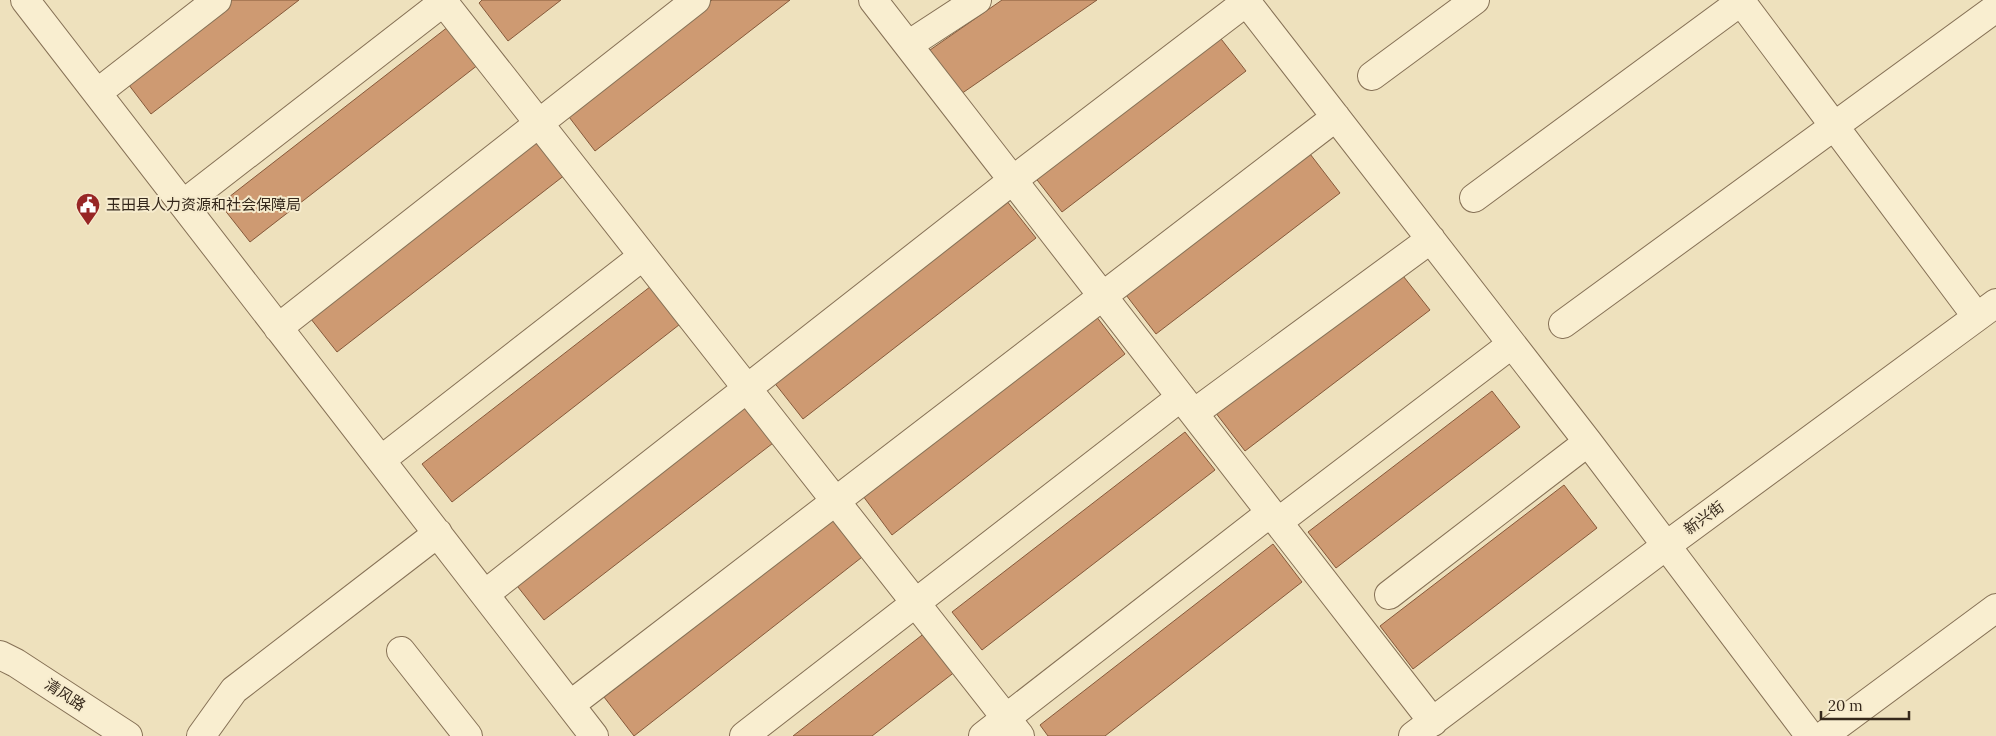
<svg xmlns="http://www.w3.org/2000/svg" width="1996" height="736" viewBox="0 0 1996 736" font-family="Lora,'Noto Sans SC',serif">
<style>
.building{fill:#ce9a72;stroke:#865a3b}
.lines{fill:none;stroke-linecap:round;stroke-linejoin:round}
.minor-casing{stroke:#867156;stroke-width:30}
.minor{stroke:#f9eed0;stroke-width:28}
.labels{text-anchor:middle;stroke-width:4;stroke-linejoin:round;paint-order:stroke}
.poi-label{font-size:15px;fill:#35281b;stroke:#f6ebcd;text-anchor:start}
.street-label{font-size:15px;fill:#35281b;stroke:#f6ebcd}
</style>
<rect width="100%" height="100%" fill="#eee1bd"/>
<path class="building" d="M220,0H299L151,114L122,76Z
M482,0H561L508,41L479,3Z
M712,0H790L595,151L566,113Z
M1002,0H1097L961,94L930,50Z
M453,23L483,61L250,242L220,204Z
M1218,35L1246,71L1062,212L1034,176Z
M540,133L570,171L337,352L307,314Z
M1307,150L1340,193L1156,334L1123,291Z
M1006,200L1036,238L803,419L773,381Z
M1396,267L1430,310L1245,451L1212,408Z
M655,283L684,321L452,502L422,464Z
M1096,316L1125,354L892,535L863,496Z
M1492,391L1520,427L1336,568L1308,532Z
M747,401L777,440L544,620L514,582Z
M1185,432L1215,470L982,650L952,612Z
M1564,485L1597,528L1413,669L1380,626Z
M837,517L866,554L634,736L604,697Z
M1273,544L1302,582L1105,736H1048L1040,725Z
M926,632L956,671L872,736H793Z"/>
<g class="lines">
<defs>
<path id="minor" d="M25,0L594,736
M442,0L1020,736
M873,0L1433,722
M1245,0L1588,442L1810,736
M1740,0L1977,317
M908,45L977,0
M1372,76L1475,0
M97,93L217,0
M1474,198L1743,0
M183,204L446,0
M1563,324L1996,8
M278,328L696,0
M1194,413L1431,239
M381,460L643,256
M1278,522L1512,344
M485,594L1013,180L1246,2
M1389,595L1588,442
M401,651L468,736
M0,655L16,663L128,736
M570,705L1336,117
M201,736L234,690L438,533
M744,736L1181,397
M983,736L1270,513
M1413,736L1667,545L1996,303
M1823,736L1996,608"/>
</defs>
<use href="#minor" class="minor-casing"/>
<use href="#minor" class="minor"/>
</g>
<defs>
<symbol id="civic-pin" viewBox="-11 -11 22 30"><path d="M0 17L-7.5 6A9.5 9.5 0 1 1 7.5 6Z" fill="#972625" stroke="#f6ebcd"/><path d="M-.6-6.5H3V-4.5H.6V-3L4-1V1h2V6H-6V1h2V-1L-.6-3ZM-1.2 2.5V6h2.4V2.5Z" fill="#fff"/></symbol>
</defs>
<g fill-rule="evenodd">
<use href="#civic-pin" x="74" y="191" width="28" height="38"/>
</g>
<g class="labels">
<g class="poi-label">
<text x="106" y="210">玉田县人力资源和社会保障局</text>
</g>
<g class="street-label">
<text transform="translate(1704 518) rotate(-36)" y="5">新兴街</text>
<text transform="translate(65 695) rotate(33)" y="5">清风路</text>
</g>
</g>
<path d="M1821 711v8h88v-8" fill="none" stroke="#35281b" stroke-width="2.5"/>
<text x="1828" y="711" font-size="15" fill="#35281b" stroke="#f6ebcd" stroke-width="4" paint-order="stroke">20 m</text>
</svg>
